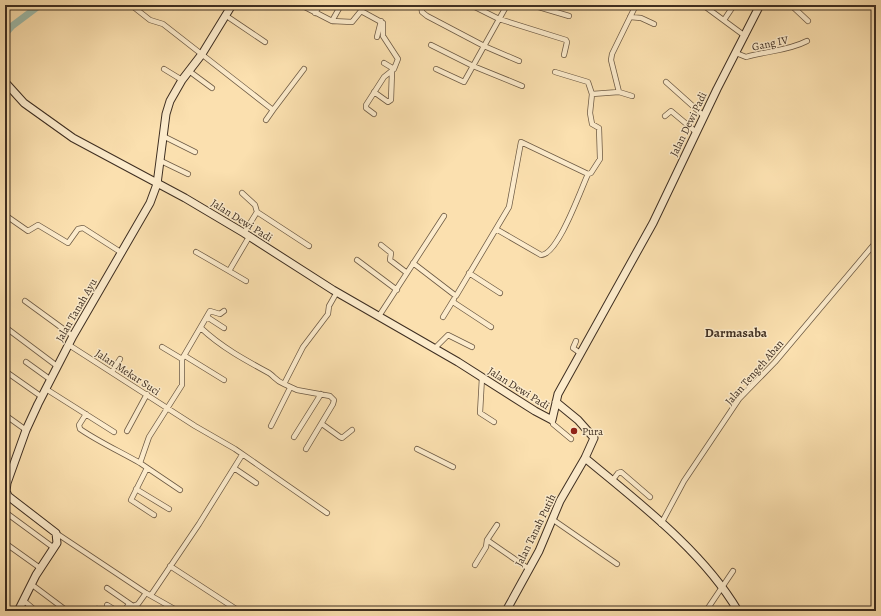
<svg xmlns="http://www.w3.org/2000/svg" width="881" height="616" viewBox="0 0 881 616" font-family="Alegreya,serif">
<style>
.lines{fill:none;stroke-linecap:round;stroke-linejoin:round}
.river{stroke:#9fbdad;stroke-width:7}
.street-casing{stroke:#6d5a44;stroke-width:6}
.secondary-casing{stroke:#3e2e21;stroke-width:9}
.street{stroke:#fcebcb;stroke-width:4.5}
.secondary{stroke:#fcebcb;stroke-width:7}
.poi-dot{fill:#8f2418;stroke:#fcebcb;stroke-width:1.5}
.labels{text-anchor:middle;stroke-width:3;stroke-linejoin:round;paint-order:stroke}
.street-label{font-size:11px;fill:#3e2e21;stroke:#fcebcb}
.poi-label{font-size:11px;fill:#3e2e21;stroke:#fcebcb;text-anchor:start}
.quarter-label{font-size:13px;font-weight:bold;fill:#3e2e21;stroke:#fcebcb}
</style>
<rect width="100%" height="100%" fill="#fbe0af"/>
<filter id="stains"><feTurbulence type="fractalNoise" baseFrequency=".005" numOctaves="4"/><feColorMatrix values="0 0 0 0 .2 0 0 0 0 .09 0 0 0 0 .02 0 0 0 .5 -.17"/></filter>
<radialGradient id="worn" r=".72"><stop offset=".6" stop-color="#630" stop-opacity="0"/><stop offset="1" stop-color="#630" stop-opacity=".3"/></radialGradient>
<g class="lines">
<path class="river" d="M5,34L12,26L40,5"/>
<defs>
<path id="street" d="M131,5L150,20L163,24L273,110L304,69
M301,5L332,21L352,22L361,11L383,23V36L398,59L394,69L384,77L366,105V108L374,114
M421,5L422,12L427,16L484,46L519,61
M471,5L499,19L566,40L567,42L564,55
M532,5L569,16
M703,5L745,36
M791,5L808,21
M315,13L320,5
M225,15L265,42
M630,17L641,18L654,24
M724,20L734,5
M332,21L341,5
M377,37L381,21
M431,45L473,66L522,86
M736,53L746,57C766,51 788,51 807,41
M384,63L394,69
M164,69L182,80
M436,69L464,82L507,5
M189,71L212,88
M555,72L588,82L592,94
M666,82L704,116
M374,92L388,102L391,100L392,71
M619,92L632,96
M665,116L671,111L696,132
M266,120L273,110
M163,136L195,152
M161,161L188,174
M242,193L255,205L257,212
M5,215L28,231L38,225L68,243L78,229L83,228L122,253
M496,229L541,255C558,255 581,189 588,174L591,173L600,159L599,128L592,124L590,113L592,94L619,92L611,60L612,54L636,5
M244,233L257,212L309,246
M381,245L391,253L390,260L407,273
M196,252L229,271
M357,260L397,290
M413,263L456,296L509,207L521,142L588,174
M469,273L500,293
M246,281L229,271L249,237
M25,301L73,336
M453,302L491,327
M379,316L444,216
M207,317L224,328
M443,317L454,299
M5,327L57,366
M201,328C221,347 245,360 269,373C275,377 275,380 284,384
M576,341L573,348L580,353
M69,345L195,426L235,449L327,513
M162,347L182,359L210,311L220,314L224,311
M434,349L448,335L472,347
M185,356L224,380
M26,362L51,380
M5,371L42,397
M112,372L120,359
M482,377L480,413L494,422
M46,389L114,432
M86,414L79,425L80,429C99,442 119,451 140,463
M5,415L26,430
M552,420L553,424L571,439
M322,424L340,437L342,438L352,430
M271,426L290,388
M127,431L147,394
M294,437L321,394
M306,449L333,404L334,400L330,396L297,390L284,384L303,347L328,314L329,306L337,292
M417,449L453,467
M147,468L131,500L154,515
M234,468L256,483
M612,481L618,473L621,472L650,497
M136,489L169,509
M180,490L140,463L149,437L182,385V359
M5,512L54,548
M552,519L617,564
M661,524L684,481L739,399L775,362L876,242
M497,525L487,540L529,569
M56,533L146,593L178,611
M5,543L40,568
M475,565L486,547L487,540
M170,566L239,611
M31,584L67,611
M107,588L133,606L138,604L146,593
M151,595L199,524L242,455
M23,600L36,611
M107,605L117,611
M97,609L99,611
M120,611L121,609L125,610L129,604
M448,611H449
M706,611L733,571"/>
<path id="secondary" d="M5,82L24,103L73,138L185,198L244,233L333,290L458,362L535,411L552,420L558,394L653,223L717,89L760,5
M585,458C638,502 703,551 738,611
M18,611L36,575L57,543L56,533L8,496L6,491L7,483L26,430L38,404L73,336L150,203L157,184L166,114L170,101L182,80L202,54L232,5
M506,611L539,551L560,501L585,458L594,438L578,420L556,402"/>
</defs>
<use href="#street" class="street-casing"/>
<use href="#secondary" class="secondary-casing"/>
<use href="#street" class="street"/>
<use href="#secondary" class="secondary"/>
</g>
<circle class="poi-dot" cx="574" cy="431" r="4"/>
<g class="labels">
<g class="street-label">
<text transform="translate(770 43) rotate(-12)" y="4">Gang IV</text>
<text transform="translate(688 124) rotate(-64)" y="4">Jalan Dewi Padi</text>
<text transform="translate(242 220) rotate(32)" y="4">Jalan Dewi Padi</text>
<text transform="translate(76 310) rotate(-60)" y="4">Jalan Tanah Ayu</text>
<text transform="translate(128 372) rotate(33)" y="4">Jalan Mekar Suci</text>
<text transform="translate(754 372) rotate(-49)" y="4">Jalan Tengeh Aban</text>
<text transform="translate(519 388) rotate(32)" y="4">Jalan Dewi Padi</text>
<text transform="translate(535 530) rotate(-64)" y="4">Jalan Tanah Putih</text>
</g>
<g class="poi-label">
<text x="582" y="435">Pura</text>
</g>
<g class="quarter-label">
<text x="736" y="337">Darmasaba</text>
</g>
</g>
<rect width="881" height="616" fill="none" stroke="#fbe0af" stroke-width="20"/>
<rect x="6" y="6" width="869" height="604" fill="none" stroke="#3e2e21" stroke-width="2"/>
<rect x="10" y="10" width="861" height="596" fill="none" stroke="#3e2e21"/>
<rect width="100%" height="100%" filter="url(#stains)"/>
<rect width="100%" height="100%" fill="url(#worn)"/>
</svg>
